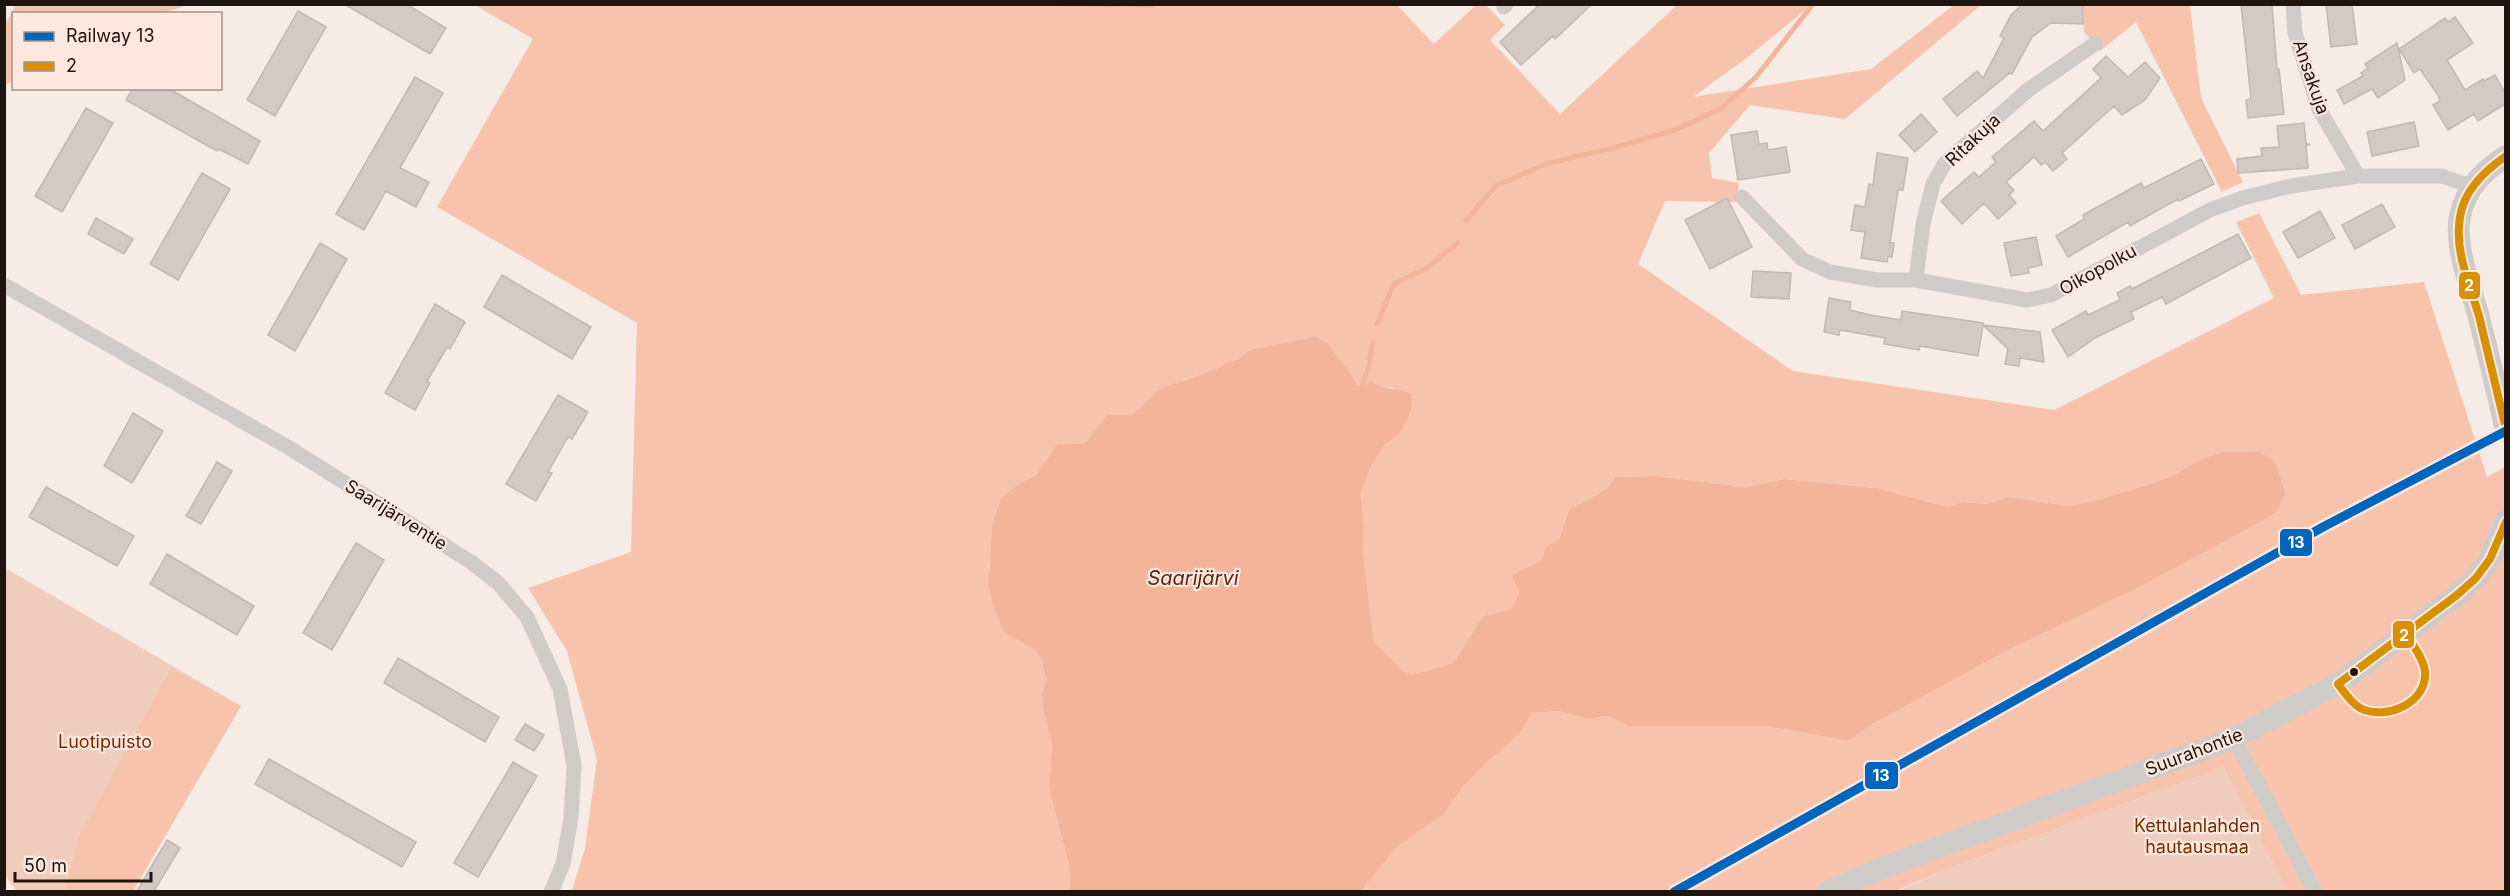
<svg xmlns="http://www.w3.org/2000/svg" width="2510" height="896" viewBox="0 0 2510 896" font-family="Inter,sans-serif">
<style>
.green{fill:#f0ccbc}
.forest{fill:#f8c3ac}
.water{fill:#f4b499}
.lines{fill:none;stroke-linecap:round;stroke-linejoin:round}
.stream{stroke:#f4b499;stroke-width:5}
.building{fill:#d4c9c4;stroke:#c2b7b2;stroke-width:1.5}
.street{stroke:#cfcbc9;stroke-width:15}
.secondary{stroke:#cfcbc9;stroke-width:22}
.bus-1-casing{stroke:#fce8df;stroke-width:12}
.bus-1{stroke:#d79002;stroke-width:8}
.rail-1-casing{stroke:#fce8df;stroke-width:14}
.rail-1{stroke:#0065bd;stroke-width:9}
.bus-dot{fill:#1f140f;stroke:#fce8df;stroke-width:2}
.labels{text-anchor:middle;stroke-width:4.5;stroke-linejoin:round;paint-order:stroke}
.street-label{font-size:18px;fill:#1f140f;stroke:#fce8df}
.park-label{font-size:18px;fill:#782c01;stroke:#fce8df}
.water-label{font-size:20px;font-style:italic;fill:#5d270e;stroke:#fce8df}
.line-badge{stroke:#fce8df;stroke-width:2}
.badge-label{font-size:16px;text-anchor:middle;font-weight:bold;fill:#fff}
</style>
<rect width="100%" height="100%" fill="#f6ebe5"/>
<path class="green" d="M5,568L241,706L133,891H17L5,876Z
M2224,767L2287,891L1895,892L1942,871Z"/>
<path class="forest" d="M984,4L1153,8L1156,4H1396L1434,44L1476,5H1486L1505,25L1490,40L1560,114L1677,5H1811L1749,56L1693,97L1871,69L1954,5H1981L1845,119L1750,105L1709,153L1712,178L1739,183L1736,202L1665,201L1638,264L1793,371L2054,410L2274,298L2236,222L2259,213L2301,295L2424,282L2487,477L2505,467V891H2287L2224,767L1942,871L1895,891H1361L1397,847L1444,814L1463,787L1487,762L1519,735L1532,713L1559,711L1588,719L1607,716L1628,726H1765L1848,741L1871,725L2008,650L2140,587L2255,525L2280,477L2276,462L2257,451L2222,452L2199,460L2174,475L2146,485L2105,498L2069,506L2008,497L1987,504L1962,502L1948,507L1877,488L1784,479L1745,487L1656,476L1615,477C1605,494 1585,500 1569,509L1559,539L1546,547L1540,561L1511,575L1519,593L1512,609L1483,616L1453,663L1411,675C1396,666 1386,653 1374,642L1363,552L1364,527L1361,493L1371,466L1385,445L1400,433L1394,388L1378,386L1361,389L1329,344L1316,336L1249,350L1239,359L1226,362L1216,369L1183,380L1131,415H1106L1086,443L1057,444L1036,475L1022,482L1001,499L992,526L991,555L988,566L1004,632L1036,650L1041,658L1046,679L1042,693L1043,709L1052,746L1049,788L1069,865L1070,891H572L585,848L597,760L567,651L528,588L631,552L637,323L437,207L533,39L475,5Z
M16,5V4L186,5L165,13L14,14L13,81L5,85V24Z
M2084,5H2190L2201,98L2243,182L2222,192L2136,22L2100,51L2084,32Z
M171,669L241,706L133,891H65L78,838Z"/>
<path class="water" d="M984,5H1156L1153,8Z
M1316,336L1329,344L1361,389L1371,381C1382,389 1398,389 1411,393L1412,406L1408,418L1400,433L1385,445L1371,466L1361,493L1364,527L1363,552L1374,642C1386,653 1396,666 1411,675L1453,663L1483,616L1512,609L1519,593L1511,575L1540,561L1546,547L1559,539L1569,509C1585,500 1606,494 1615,477L1656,476L1745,487L1784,479L1877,488L1948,507L1962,502L1987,504L2008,497L2069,506L2105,498L2146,485L2174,475L2199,460L2222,452L2258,451L2276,462L2285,494L2277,511L2255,525L2140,587L2008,650L1871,725L1848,741L1765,726H1628L1607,716L1588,719L1559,711L1532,713L1519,735L1487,762L1463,787L1444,814L1397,847L1361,891H1070L1069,865L1049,788L1052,746L1043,709L1042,693L1046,679L1041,658L1035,650L1004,632L993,605L988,586L992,526L1001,498L1022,482L1036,475L1057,444L1086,443L1106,415H1131L1162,388L1216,369L1226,362L1239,359L1249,350Z"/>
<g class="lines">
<path class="stream" d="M1466,220L1497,185L1549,163L1609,149L1675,130L1720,109L1756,77L1813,4
M1377,324L1394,284L1427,268L1458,243
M1361,389L1368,369L1373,342"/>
</g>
<path class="building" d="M344,4H406L446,28L430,54Z
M1540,4H1592L1555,39L1553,36L1521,65L1500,42Z
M2023,4H2083V24L2051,23L2032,37L2012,74L2010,73L1957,116L1943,99L1977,71L1983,78L2004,38L2000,36L2011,15Z
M2241,4H2272L2277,69H2279L2284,114L2248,118L2246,100L2251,99Z
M2326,4H2352L2357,44L2331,47Z
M298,11L326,27L275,116L247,100Z
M2455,17L2473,43L2447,60L2465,90L2483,79L2484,81L2495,75L2505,93V104L2478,121L2474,114L2448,130L2433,105L2440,101L2438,95L2420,69L2414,73L2399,49L2445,18L2448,22Z
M2397,43L2405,80L2378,98L2372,89L2344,104L2337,90L2363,76L2361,73L2368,68L2365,64Z
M2106,56L2128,77L2145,62L2160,78L2145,100L2122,115L2114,106L2062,153L2067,159L2053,171L2045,162L2041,165L2034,157L2006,182L2014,190L2009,195L2016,203L1998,219L1984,203L1962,224L1941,201L1974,172L1979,177L1996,162L1992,157L2034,121L2043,131L2101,78L2093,69Z
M415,77L443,93L400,168L429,182L416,207L386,191L364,230L336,214Z
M133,88H168L260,141L248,164L219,149L217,151L126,100Z
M86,108L113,123L62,212L35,196Z
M1921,114L1937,132L1915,152L1899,135Z
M2414,122L2419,146L2372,156L2367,132Z
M2304,123L2306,144H2310L2306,146L2308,168L2238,173L2237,159L2262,156L2261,148L2279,147L2277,126Z
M1757,131L1759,144L1767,143L1768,150L1786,147L1790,172L1738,180L1731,135Z
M1877,153L1908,158L1903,190H1898L1890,243H1894L1892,257L1888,256L1887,262L1861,258L1865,232L1851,230L1855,205L1865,207L1869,184L1873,185Z
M2201,159L2214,184L2179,201L2178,199L2130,226L2128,222L2068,257L2056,236L2084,219L2083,215L2141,183L2144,188Z
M202,173L230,189L178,280L150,264Z
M1727,198L1752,247L1710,269L1685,220Z
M2382,204L2395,227L2355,249L2342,225Z
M2320,211L2335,238L2298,258L2283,232Z
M96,218L133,239L124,254L88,234Z
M2238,234L2251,258L2166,304L2162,297L2131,312L2134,319L2095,338L2068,357L2052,330L2086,311L2088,315L2120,300L2117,293L2130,286L2132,289Z
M2036,237L2042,265L2028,268L2029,273L2011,276L2004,243Z
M320,243L347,259L295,351L268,335Z
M1753,271L1791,273L1789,299L1751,297Z
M502,275L591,327L572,359L484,307Z
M1829,298L1851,302L1850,310L1871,315L1901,320L1902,311L1983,323V325L2040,332L2044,362L2020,358L2019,366L2005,364L2008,349L1983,325L1978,356L1920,346L1919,350L1884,344L1885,338L1840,330L1839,335L1824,332Z
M435,304L465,322L450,349L447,347L427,381L430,383L415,410L385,393Z
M558,395L588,412L572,439L568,437L548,472L552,473L536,501L506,484Z
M133,413L163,431L132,483L104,466Z
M217,462L232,471L201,524L186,516Z
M46,487L134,536L117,566L29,517Z
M356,543L384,560L332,650L303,633Z
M167,554L254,606L237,635L150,584Z
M398,658L499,717L485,742L384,683Z
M525,724L544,735L534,751L515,740Z
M269,759L416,842L402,867L255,784Z
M513,762L537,776L478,877L454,863Z
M167,840L180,848L154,891H137Z"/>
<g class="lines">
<path class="street" d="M2293,4L2295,33L2319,109L2358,176
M1504,7L1506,4
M1742,197L1802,259L1830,272L1877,280H1916L2027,300L2051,295L2210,210L2243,198L2291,186L2358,176H2441L2471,186
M1916,280L1923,224L1933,184L1945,163L2028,90L2096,43
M4,285L291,449L471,562L498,583L527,617L560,689L574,765L571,818L563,864L551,892
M2234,738L2315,892"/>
<path class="secondary" d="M2506,156C2483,171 2466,188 2460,216C2454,247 2470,284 2478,314C2488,353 2497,391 2506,431
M1828,892L1864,875L2234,738L2338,684L2457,595L2476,578L2490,559L2506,521"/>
<defs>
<path id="bus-1" d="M2506,156C2484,171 2464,190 2460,217C2454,251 2470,285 2479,316C2488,354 2497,391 2506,429
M2406,634C2413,645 2423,658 2425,671C2428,703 2386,721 2360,708C2351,703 2344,692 2338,684L2457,595L2476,578L2490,559L2506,522"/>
</defs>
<use href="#bus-1" class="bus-1-casing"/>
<use href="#bus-1" class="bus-1"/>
<defs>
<path id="rail-1" d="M1674,892L2323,527L2506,431"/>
</defs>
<use href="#rail-1" class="rail-1-casing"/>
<use href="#rail-1" class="rail-1"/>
</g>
<circle class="bus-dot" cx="2354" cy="672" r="5"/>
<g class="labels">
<g class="street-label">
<text transform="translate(2311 77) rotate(71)" y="6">Ansakuja</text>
<text transform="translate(1973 140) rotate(-43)" y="6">Ritakuja</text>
<text transform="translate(2098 270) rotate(-29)" y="6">Oikopolku</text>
<text transform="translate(396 515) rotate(32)" y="6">Saarijärventie</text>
<text transform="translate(2194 752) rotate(-21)" y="6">Suurahontie</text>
</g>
<g class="park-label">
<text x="105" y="748">Luotipuisto</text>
<text x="2197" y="832">Kettulanlahden<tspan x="2197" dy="21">hautausmaa</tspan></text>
</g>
<g class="water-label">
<text x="1193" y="585">Saarijärvi</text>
</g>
</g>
<g class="line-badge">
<rect x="2458" y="271" width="23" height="29" rx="6" fill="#d79002"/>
<rect x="2279" y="528" width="34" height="29" rx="6" fill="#0065bd"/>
<rect x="2392" y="620" width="23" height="29" rx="6" fill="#d79002"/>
<rect x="1864" y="761" width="35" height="29" rx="6" fill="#0065bd"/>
</g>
<g class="badge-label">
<text x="2469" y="291">2</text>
<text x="2296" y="548">13</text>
<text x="2404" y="641">2</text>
<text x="1881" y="781">13</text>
</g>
<rect width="2510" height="896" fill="none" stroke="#1f140f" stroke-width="12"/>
<rect x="12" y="12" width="210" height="78" fill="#fce8df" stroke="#a4938c" stroke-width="1.5"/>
<rect x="24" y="32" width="30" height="9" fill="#0065bd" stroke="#a4938c" stroke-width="1.5"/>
<text x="66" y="42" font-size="18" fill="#1f140f">Railway 13</text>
<rect x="24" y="62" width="30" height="9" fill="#d79002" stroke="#a4938c" stroke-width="1.5"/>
<text x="66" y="72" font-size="18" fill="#1f140f">2</text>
<path d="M15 872v9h136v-9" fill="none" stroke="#1f140f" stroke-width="3"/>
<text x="24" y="872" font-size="18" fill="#1f140f" stroke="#fce8df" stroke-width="4.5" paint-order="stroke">50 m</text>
</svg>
